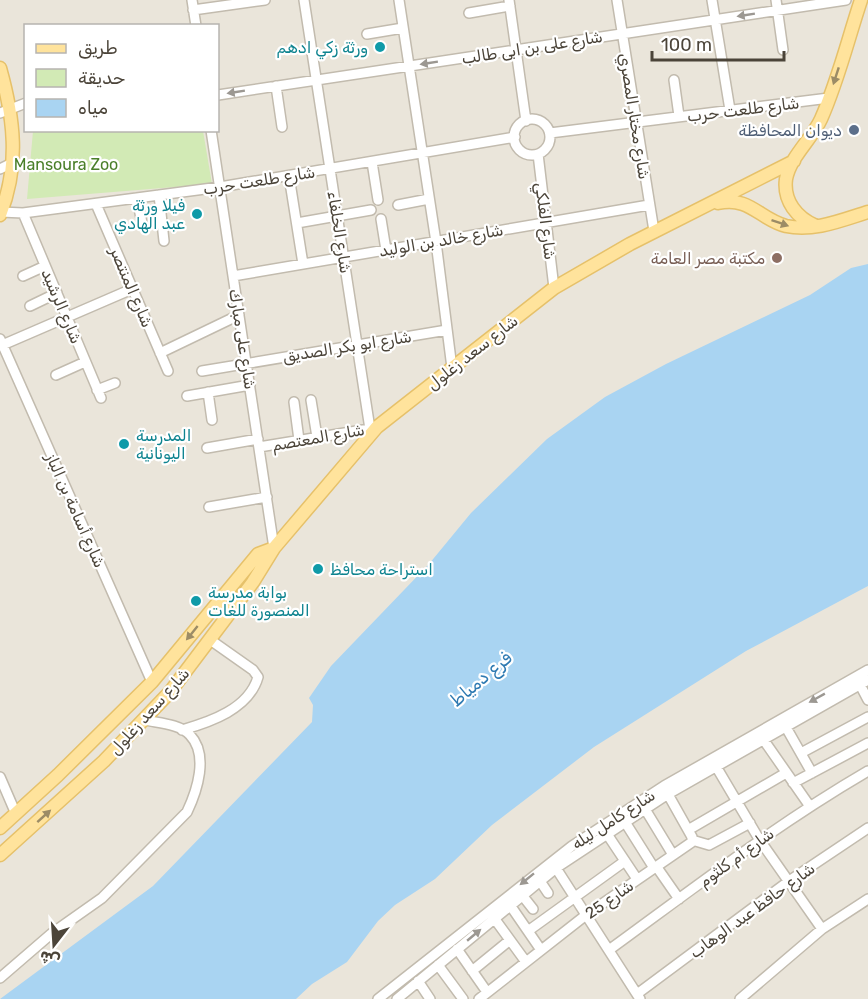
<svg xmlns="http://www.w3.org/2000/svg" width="868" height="999" viewBox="0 0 868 999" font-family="Rubik,Cairo,sans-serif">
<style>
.residential{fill:#eae5da;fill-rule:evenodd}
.green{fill:#d2eab5}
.water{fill:#a9d4f2}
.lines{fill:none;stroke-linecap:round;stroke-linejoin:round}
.minor-casing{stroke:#c2bbae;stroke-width:12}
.major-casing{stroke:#e6c16a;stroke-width:15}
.minor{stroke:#fff;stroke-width:9}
.major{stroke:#ffe39c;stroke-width:12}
.oneway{fill:#9c9892}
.oneway2{fill:#9c8c66}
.culture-dot{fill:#0f9aa8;stroke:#fff;stroke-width:2}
.service-dot{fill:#5c6f8a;stroke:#fff;stroke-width:2}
.education-dot{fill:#8d6e63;stroke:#fff;stroke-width:2}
.labels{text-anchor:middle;stroke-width:4.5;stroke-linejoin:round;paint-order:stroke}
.culture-label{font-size:16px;fill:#0d838f;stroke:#fff;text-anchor:start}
.street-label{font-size:16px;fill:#4b4439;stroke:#fff}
.service-label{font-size:16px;fill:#4e5e75;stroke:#fff;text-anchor:end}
.park-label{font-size:16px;fill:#4a7f2a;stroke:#fff}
.education-label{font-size:16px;fill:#785e54;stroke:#fff;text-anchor:end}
.water-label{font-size:18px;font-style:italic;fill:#2e7ab2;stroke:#fff}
</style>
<rect width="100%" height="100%" fill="#f6f3ec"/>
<path class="residential" d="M0,0H868V999H0ZM26,26H218V130H26Z"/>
<path class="green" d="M33,131H203L212,184L27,199Z"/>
<path class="water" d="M868,264V586L746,651L594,747L492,825L435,879L395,905L378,921L347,962L312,984L296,999H0L153,886L312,722L313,705L309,698L331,666L429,564L471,513L547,439L605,397L666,364L810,295L851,268Z"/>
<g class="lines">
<defs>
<path id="minor" d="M192,0L196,26
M304,0L370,429
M399,0L436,242L452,368
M509,0L526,121
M617,0L654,231
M712,0L730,110
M776,0L783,50
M193,10L265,0
M469,13L510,6
M367,34L403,28
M674,80L679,116
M276,86L282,127
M218,95L846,0
M0,113L26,103
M514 137a18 18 0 1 1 36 0a18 18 0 1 1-36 0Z
M211,130L274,548
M550,133L829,98
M538,154L554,288
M372,162L378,200
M0,169L12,163
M289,176L303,264
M159,195L164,241
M137,198L142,223
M96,204L168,371
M398,205L429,199
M1,212L23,213L220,187L515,137
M23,213L101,398
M381,219L386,250
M297,223L371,210
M23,276L45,266
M233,276L649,205
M30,306L57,293
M0,339L152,682
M0,346L132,289
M160,353L239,315
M202,371L447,330
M56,375L85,362
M97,390L115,383
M208,392L212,420
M187,396L250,385
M311,400L317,437
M294,402L299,440
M259,447L375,428
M207,448L258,439
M209,507L267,497
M858,681L868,700
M783,722L812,773
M182,730C210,722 249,709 258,677L253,670L209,639
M763,739L809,805
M801,753L868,717
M714,763L759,839L822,929
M0,777L16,814
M793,783L868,743
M645,809L673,855
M625,822L654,868
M688,830L786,773
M607,834L637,879
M692,840L709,845L750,823
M554,865L640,999
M656,866L679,899
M540,881L548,893
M522,895L533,909
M510,905L541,950
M494,918L526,962
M528,931L625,861
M457,949L487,992
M609,950C694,888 777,824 868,771
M438,965L463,999
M472,971L510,940
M0,978L51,934L102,898L187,812C197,791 209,755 190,735C180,724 158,723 145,720
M418,981L430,999
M637,994L789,881L868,828
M378,999L572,846L664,786L868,670
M397,999L556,868L668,794L868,680
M479,999L586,915L692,842V837L665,789
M740,999L822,929L868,899"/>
<path id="major" d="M0,68C14,118 20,165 0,215
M718,203C750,196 759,219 786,226C814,232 842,220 868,212
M816,226C797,218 783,201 786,179C790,157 812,139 821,119C838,81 848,39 861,0
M0,828L58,775L152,682L258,554L274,548
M0,855L104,761L170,692L253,582L274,548L377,427L554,288L630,244L794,161"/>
</defs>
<use href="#minor" class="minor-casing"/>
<use href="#major" class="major-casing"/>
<use href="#minor" class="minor"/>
<use href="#major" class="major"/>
</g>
<defs><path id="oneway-solid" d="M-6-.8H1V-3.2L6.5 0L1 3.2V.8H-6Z" transform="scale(1.5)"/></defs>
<g class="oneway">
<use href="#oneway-solid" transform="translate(746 15) rotate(171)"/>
<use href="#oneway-solid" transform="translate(429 63) rotate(171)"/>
<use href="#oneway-solid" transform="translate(236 92) rotate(171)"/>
<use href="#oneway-solid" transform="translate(817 698) rotate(151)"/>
<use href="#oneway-solid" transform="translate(527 879) rotate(141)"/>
<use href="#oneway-solid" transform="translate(474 935) rotate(-40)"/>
</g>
<g class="oneway2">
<use href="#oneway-solid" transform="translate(836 76) rotate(108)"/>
<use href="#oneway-solid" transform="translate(780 223) rotate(19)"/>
<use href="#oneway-solid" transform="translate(192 633) rotate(129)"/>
<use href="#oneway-solid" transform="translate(44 816) rotate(-42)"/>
</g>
<g class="culture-dot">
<circle cx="380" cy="47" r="6"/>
<circle cx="197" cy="214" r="6"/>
<circle cx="124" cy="444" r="6"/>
<circle cx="318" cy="569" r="6"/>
<circle cx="196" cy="601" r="6"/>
</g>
<circle class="service-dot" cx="854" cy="130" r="6"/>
<circle class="education-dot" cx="777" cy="258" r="6"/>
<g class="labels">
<g class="culture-label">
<text x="368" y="53" text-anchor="end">ورثة زكي ادهم</text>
<text x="185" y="211" text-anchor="end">فيلا ورثة<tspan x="185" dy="18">عبد الهادي</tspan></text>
<text x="136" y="441">المدرسة<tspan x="136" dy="18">اليونانية</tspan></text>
<text x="330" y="575">استراحة محافظ</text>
<text x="208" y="598">بوابة مدرسة<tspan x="208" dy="18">المنصورة للغات</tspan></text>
</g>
<g class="street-label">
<text transform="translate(532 47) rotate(-9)" y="6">شارع على بن ابى طالب</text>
<text transform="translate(743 109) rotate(-7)" y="6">شارع طلعت حرب</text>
<text transform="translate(635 116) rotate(81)" y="6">شارع مختار المصري</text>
<text transform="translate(259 180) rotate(-9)" y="6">شارع طلعت حرب</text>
<text transform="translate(546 221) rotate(83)" y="6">شارع الفلكي</text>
<text transform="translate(340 232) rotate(81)" y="6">شارع الخلفاء</text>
<text transform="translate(441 240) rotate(-10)" y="6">شارع خالد بن الوليد</text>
<text transform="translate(132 287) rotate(67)" y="6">شارع المنتصر</text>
<text transform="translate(62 306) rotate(67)" y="6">شارع الرشيد</text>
<text transform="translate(243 339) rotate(81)" y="6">شارع على مبارك</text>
<text transform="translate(347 346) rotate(-9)" y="6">شارع ابو بكر الصديق</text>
<text transform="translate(472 352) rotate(-38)" y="6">شارع سعد زغلول</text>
<text transform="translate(318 437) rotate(-10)" y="6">شارع المعتصم</text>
<text transform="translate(76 510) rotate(66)" y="6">شارع أسامة بن الباز</text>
<text transform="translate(149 711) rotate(-48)" y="6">شارع سعد زغلول</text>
<text transform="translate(613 819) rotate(-33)" y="6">شارع كامل ليله</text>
<text transform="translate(736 857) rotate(-36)" y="6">شارع أم كلثوم</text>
<text transform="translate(609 899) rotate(-35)" y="6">شارع 25</text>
<text transform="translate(752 910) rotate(-36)" y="6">شارع حافظ عبد الوهاب</text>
</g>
<g class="service-label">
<text x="842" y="136">ديوان المحافظة</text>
</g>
<g class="park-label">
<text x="66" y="170">Mansoura Zoo</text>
</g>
<g class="education-label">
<text x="765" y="264">مكتبة مصر العامة</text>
</g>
<g class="water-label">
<text transform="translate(481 679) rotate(-40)" y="6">فرع دمياط</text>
</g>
</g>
<rect x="24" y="24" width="195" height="108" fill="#ffffff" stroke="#b7b4b0" stroke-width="1.5"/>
<rect x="36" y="44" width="30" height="9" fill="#ffe39c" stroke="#b7b4b0" stroke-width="1.5"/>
<text x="78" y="54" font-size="18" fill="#4b4439">طريق</text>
<rect x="36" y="69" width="30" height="18" fill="#d2eab5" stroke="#b7b4b0" stroke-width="1.5"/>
<text x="78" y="84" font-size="18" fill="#4b4439">حديقة</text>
<rect x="36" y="99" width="30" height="18" fill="#a9d4f2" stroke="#b7b4b0" stroke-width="1.5"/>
<text x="78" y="114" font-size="18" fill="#4b4439">مياه</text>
<g transform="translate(54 945) rotate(197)" stroke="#ffffff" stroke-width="4.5" paint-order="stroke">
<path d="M0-4.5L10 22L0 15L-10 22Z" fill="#4b4439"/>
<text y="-9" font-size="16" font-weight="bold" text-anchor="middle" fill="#4b4439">ش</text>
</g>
<path d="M652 51v9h132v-9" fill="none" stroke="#4b4439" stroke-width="3"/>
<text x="661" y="51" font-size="18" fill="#4b4439" stroke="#ffffff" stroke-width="4.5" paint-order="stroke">100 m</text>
</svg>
